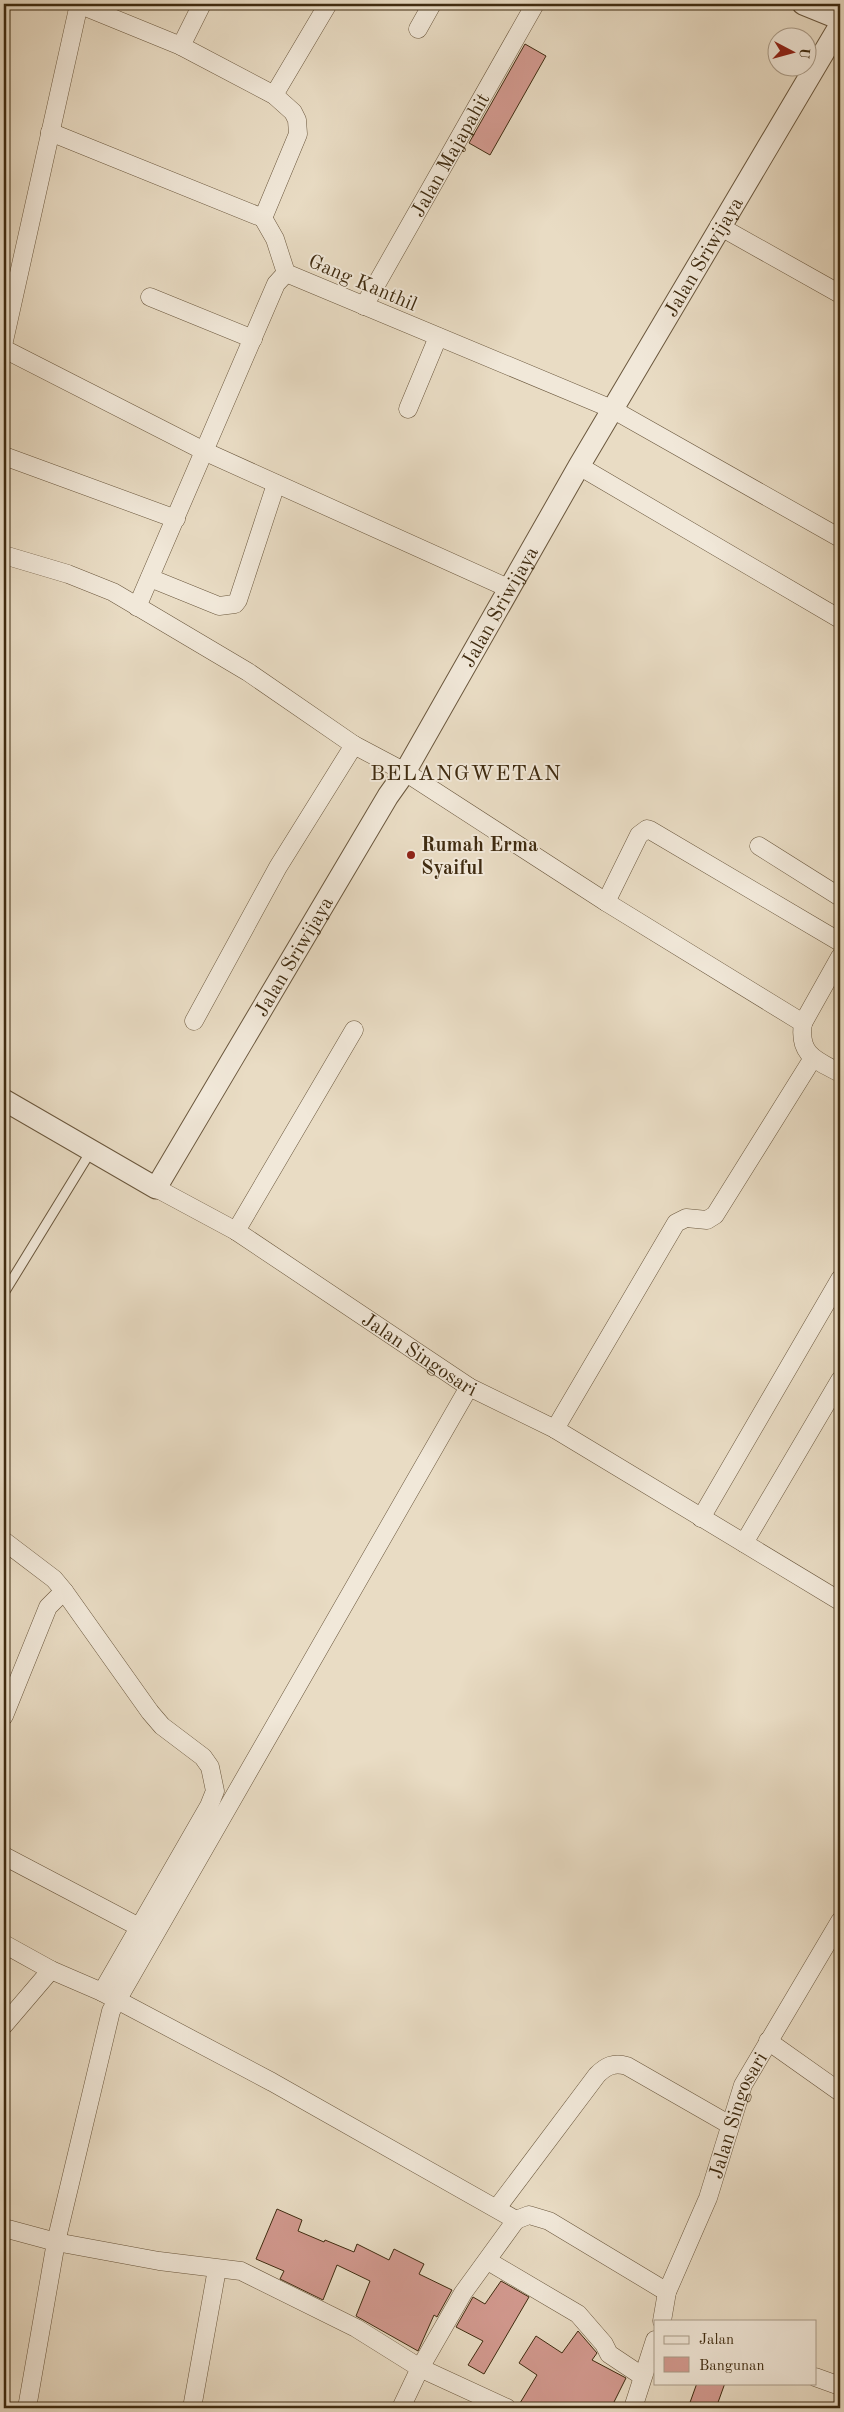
<svg xmlns="http://www.w3.org/2000/svg" width="844" height="2412" viewBox="0 0 844 2412" font-family="'Old Standard TT',serif">
<style>
.building{fill:#d39a90;stroke:#3f2b10}
.lines{fill:none;stroke-linecap:round;stroke-linejoin:round}
.service-casing{stroke:#6a573d;stroke-width:11}
.minor-casing{stroke:#6a573d;stroke-width:19}
.tertiary-casing{stroke:#6a573d;stroke-width:23}
.service{stroke:#f1e8d9;stroke-width:9}
.minor{stroke:#f1e8d9;stroke-width:18}
.tertiary{stroke:#f1e8d9;stroke-width:21}
.poi-dot{fill:#8f2418;stroke:#f1e8d9;stroke-width:2}
.labels{text-anchor:middle;stroke-width:4;stroke-linejoin:round;paint-order:stroke}
.street-label{font-size:20px;fill:#3f2b10;stroke:#f1e8d9}
.poi-label{font-size:20px;font-weight:bold;fill:#3f2b10;stroke:#f1e8d9;text-anchor:start}
.quarter-label{font-size:22px;letter-spacing:1px;fill:#3f2b10;stroke:#f1e8d9}
</style>
<rect width="100%" height="100%" fill="#e9dcc4"/>
<filter id="stains"><feTurbulence type="fractalNoise" baseFrequency=".004" numOctaves="4"/><feColorMatrix values="0 0 0 0 .2 0 0 0 0 .09 0 0 0 0 .02 0 0 0 .5 -.17"/></filter>
<radialGradient id="worn" r=".72"><stop offset=".6" stop-color="#630" stop-opacity="0"/><stop offset="1" stop-color="#630" stop-opacity=".3"/></radialGradient>
<path class="building" d="M525,44L546,56L490,155L469,143Z
M277,2209L302,2220L298,2231L324,2242L325,2240L354,2252L357,2244L389,2260L394,2249L424,2264L419,2274L452,2290L437,2317L434,2315L418,2351L356,2316L370,2281L337,2265L323,2300L280,2279L284,2271L256,2259Z
M501,2281L529,2297L484,2374L468,2365L483,2341L456,2327L473,2297L485,2304Z
M578,2331L597,2353L592,2360L626,2378L611,2408H517L537,2375L519,2363L536,2336L562,2353Z
M697,2383H725L716,2408H688Z"/>
<g class="lines">
<defs>
<path id="service" d="M4,1293L91,1151"/>
<g id="minor">
<path d="M78,4L181,46L274,95L293,112L297,120L298,134L263,218"/>
<path d="M418,29L432,4"/>
<path d="M181,46L202,4"/>
<path d="M274,95L328,4"/>
<path d="M50,132L263,218"/>
<path d="M263,218L275,239L286,273L612,409L840,538"/>
<path d="M719,226L840,294"/>
<path d="M150,297L253,339"/>
<path id="s1" d="M364,306L535,4"/>
<path d="M4,341L79,4"/>
<path d="M4,349L206,452L508,588"/>
<path d="M408,409L438,337"/>
<path d="M4,456L176,519"/>
<path d="M579,466L840,619"/>
<path d="M4,555L68,574L113,592L248,672L354,745L405,772L606,902L803,1023C798,1055 816,1060 840,1073"/>
<path d="M150,578L219,606L235,604L238,600L276,484"/>
<path d="M137,607L276,284L286,273"/>
<path d="M759,846L840,897"/>
<path d="M606,902L639,835L647,829L650,830L840,942"/>
<path d="M194,1021L278,867L354,745"/>
<path d="M803,1023L840,957"/>
<path id="s2" d="M156,1188L236,1231L469,1387L555,1429L840,1601"/>
<path d="M236,1231L354,1030"/>
<path d="M555,1429L676,1223L686,1218L707,1220L715,1215L813,1058"/>
<path d="M701,1518L840,1279"/>
<path d="M4,1541L54,1579L64,1591L48,1607L4,1716"/>
<path d="M744,1543L840,1380"/>
<path d="M64,1591L150,1712L162,1726L203,1757L210,1767L215,1791L209,1806L102,1992"/>
<path d="M4,1856L139,1927"/>
<path d="M4,1944L51,1970L102,1992L272,2082L516,2220L529,2215L549,2221L667,2292"/>
<path d="M4,2025L51,1970"/>
<path d="M768,2041L840,2092"/>
<path d="M497,2208L597,2075C606,2066 614,2062 627,2066L730,2125"/>
<path d="M4,2228L56,2242L159,2261L241,2271L356,2328L420,2368L507,2408"/>
<path d="M488,2261L578,2314L604,2344L609,2354L642,2376"/>
<path id="s3" d="M662,2321L667,2292L708,2198L743,2085L840,1921"/>
<path d="M815,2377L840,2386"/>
<path d="M27,2408L56,2242L111,2011L469,1387"/>
<path d="M192,2408L217,2269"/>
<path d="M401,2408L420,2368L463,2293L516,2220"/>
<path d="M633,2408L655,2340"/>
</g>
<g id="tertiary">
<path d="M803,4L840,19"/>
<path id="s4" d="M4,1100L156,1188L388,796L405,772L579,466L840,25"/>
</g>
</defs>
<use href="#service" class="service-casing"/>
<use href="#minor" class="minor-casing"/>
<use href="#tertiary" class="tertiary-casing"/>
<use href="#service" class="service"/>
<use href="#minor" class="minor"/>
<use href="#tertiary" class="tertiary"/>
</g>
<circle class="poi-dot" cx="411" cy="855" r="5"/>
<g class="labels">
<g class="street-label">
<text dy="7" stroke="none"><textPath href="#s1" startOffset="174">Jalan Majapahit</textPath></text>
<text dy="7" stroke="none"><textPath href="#s4" startOffset="1256">Jalan Sriwijaya</textPath></text>
<text transform="translate(363 282) rotate(23)" y="7">Gang Kanthil</text>
<text dy="7" stroke="none"><textPath href="#s4" startOffset="851">Jalan Sriwijaya</textPath></text>
<text dy="7" stroke="none"><textPath href="#s4" startOffset="445">Jalan Sriwijaya</textPath></text>
<text dy="7" stroke="none"><textPath href="#s2" startOffset="312">Jalan Singosari</textPath></text>
<text dy="7" stroke="none"><textPath href="#s3" startOffset="220">Jalan Singosari</textPath></text>
</g>
<g class="poi-label">
<text x="421" y="851">Rumah Erma<tspan x="421" dy="23">Syaiful</tspan></text>
</g>
<g class="quarter-label">
<text x="466" y="780">BELANGWETAN</text>
</g>
</g>
<rect width="844" height="2412" fill="none" stroke="#e9dcc4" stroke-width="20"/>
<rect x="5" y="5" width="834" height="2402" fill="none" stroke="#3f2b10" stroke-width="2.5"/>
<rect x="10" y="10" width="824" height="2392" fill="none" stroke="#3f2b10"/>
<rect x="654" y="2320" width="162" height="65" fill="#f1e8d9" stroke="#aa9c89"/>
<rect x="664" y="2336" width="25" height="8" fill="#f1e8d9" stroke="#aa9c89"/>
<text x="699" y="2344" font-size="15" fill="#3f2b10">Jalan</text>
<rect x="664" y="2357" width="25" height="15" fill="#d39a90" stroke="#aa9c89"/>
<text x="699" y="2370" font-size="15" fill="#3f2b10">Bangunan</text>
<g transform="translate(792 52) rotate(96)"><circle r="24" fill="#f1e8d9" stroke="#aa9c89"/>
<path d="M0-4L9 19L0 12L-9 19Z" fill="#8f2418"/>
<text y="-8" font-size="14" font-weight="bold" text-anchor="middle" fill="#3f2b10">U</text>
</g>
<rect width="100%" height="100%" filter="url(#stains)"/>
<rect width="100%" height="100%" fill="url(#worn)"/>
</svg>
